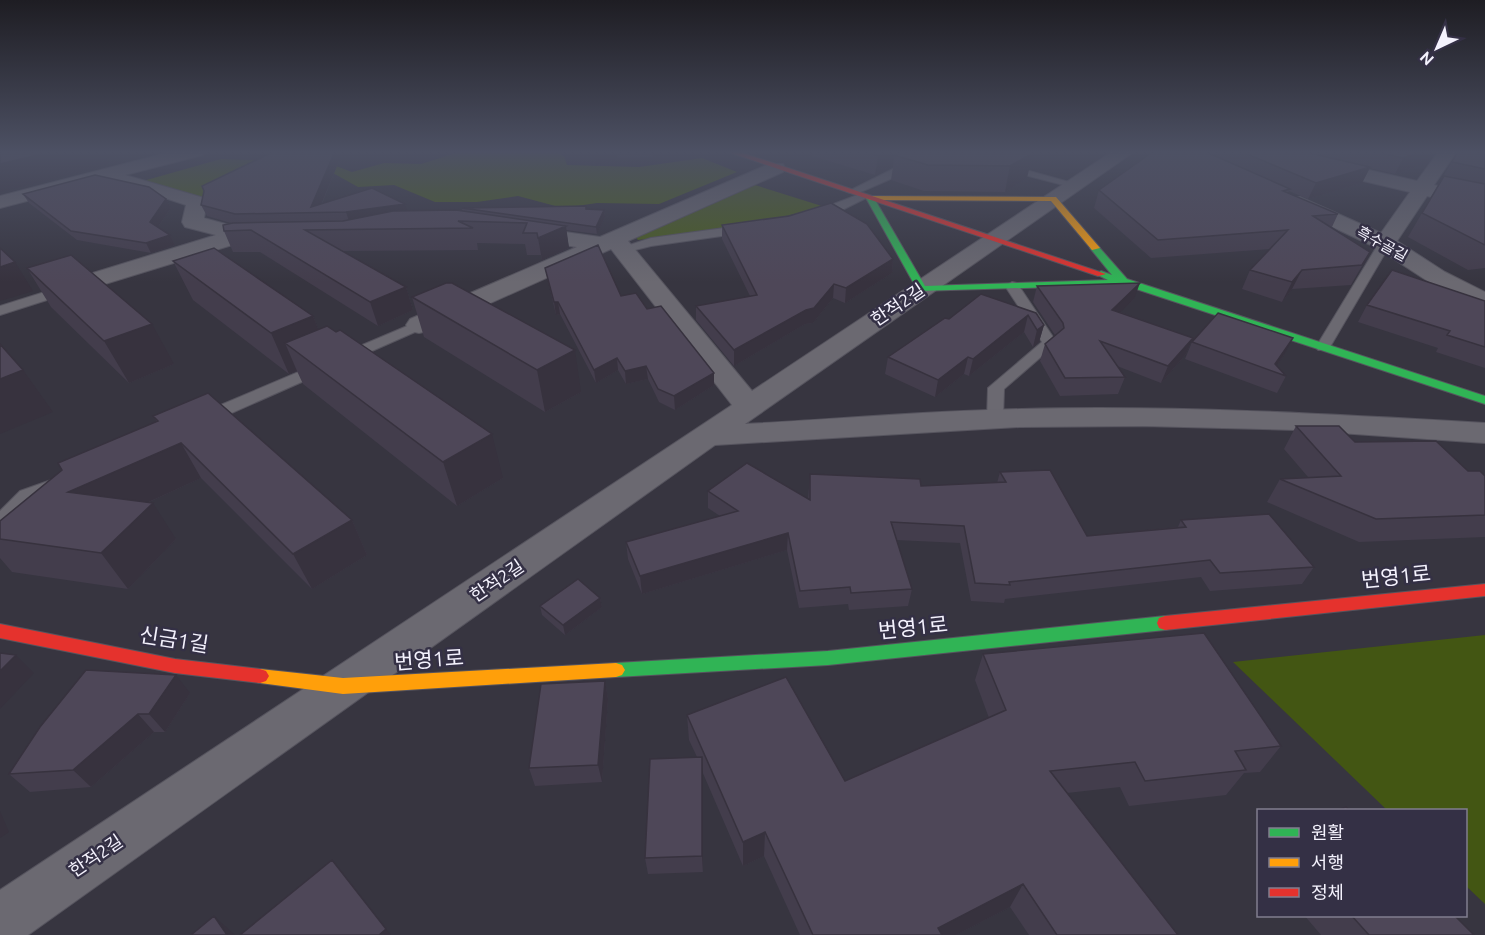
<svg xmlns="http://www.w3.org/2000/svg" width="1485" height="935" viewBox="0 0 1485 935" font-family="Ubuntu,'Noto Sans KR',sans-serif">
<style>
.green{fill:#435613}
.forest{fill:#4a5e1c}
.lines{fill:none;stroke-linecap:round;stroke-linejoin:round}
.lane-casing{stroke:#56545e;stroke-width:2}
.street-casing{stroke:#56545e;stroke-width:2}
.fast-casing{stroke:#56545e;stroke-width:2}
.slow-casing{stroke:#56545e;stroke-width:2}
.jam-casing{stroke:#56545e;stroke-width:2}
.lane{fill:#6b6971;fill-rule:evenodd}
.street{fill:#6b6971;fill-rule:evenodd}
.fast{fill:#30b455;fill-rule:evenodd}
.slow{fill:#ff9f0a;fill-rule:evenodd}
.jam{fill:#e5322d;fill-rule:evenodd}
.wall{fill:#433d4c}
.shaded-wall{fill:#37323e}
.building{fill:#4e4758;stroke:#37323e;stroke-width:1.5}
.labels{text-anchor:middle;stroke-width:5;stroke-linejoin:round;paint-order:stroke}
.far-street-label{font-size:15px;fill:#f4f2fd;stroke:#343045}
.street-label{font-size:18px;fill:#f4f2fd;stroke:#343045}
.near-street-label{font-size:21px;fill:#f4f2fd;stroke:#343045}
</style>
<rect width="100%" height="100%" fill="#373540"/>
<path class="green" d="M1485,635V904L1466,886V810H1387L1233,662Z"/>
<path class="forest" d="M331,151L323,161L352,172L384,163L421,164L462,151H554L564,156L567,165L639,167L702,158L737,172L659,204L597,203L563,208L518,196L477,202H435L394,185L358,187L324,168L207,199L143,181L221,159L280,161Z
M755,185L825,207L738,227L638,240L635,236Z"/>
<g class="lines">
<defs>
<path id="lane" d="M963,151H973L972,155L1080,185L1075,188L963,159Z
M914,162L918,163V167L856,194L847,192L901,165Z
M860,194L870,196L844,209L816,216L810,213Z
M746,225L752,229L750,232L651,246L623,253L617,249L651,238Z
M1385,239L1391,243L1330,347L1328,350H1318L1316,347L1379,243Z
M1012,282L1017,283L1057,343L1004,389L1003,419L995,424L987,419L988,388L1042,342L1005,286Z
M67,285L74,289L72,292L0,315V306Z
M419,321L424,322L426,325L424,328L209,423L203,424L195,419L197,415Z
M54,479L61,481L63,485C57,495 43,494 33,501C21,509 15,525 0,529V511L20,491Z"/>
<path id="street" d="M174,151H206L203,155L125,175L204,198L207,202L204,218L240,228L277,230L280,235L277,240L242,242L79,292L70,290L67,285L70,280L216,235L185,227L182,222L186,205L147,192L100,182L0,208V196Z
M1113,151H1135L745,424C837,419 929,411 1022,409C1176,405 1331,414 1485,423V443L1296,430L1144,426L1020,427L715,445L28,935H0V890L732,405L611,249L428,331L419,333L410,331L406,325L410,319L577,247L515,238L512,233L515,228L523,226L600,237L769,164H783L785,168L783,172L628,241L752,391Z
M1250,151H1285L1417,181L1439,151H1457L1434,185L1485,197V209L1427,196L1397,241L1445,272L1485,292V310L1429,282L1377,248L1286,205L1283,201L1286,197H1300L1381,233L1410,192L1253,155Z"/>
<path id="fast" d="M867,196L874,198L925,286L1108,280L1096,274L1101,271L1112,275L1090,248L1095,245L1098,246L1127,279L1485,396V404L1124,285L918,291L866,198Z
M1165,616L1171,618L1173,623L1171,628L1165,630L828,665L616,677L610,675L607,670L610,665L616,663L828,651Z"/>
<path id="slow" d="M867,196L1053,197H1056L1100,248L1092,250L1051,201L870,200L866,198Z
M616,663L622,665L625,670L622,675L616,677L343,694L260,683L254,681L251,676L254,671L260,669L343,678Z"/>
<path id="jam" d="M725,151H737L1106,274L1098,276Z
M1485,584V596L1165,630L1159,628L1157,623L1159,618L1165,616Z
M0,624L175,659L260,669L266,671L269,676L266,681L260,683L175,673L0,638Z"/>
</defs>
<use href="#lane" class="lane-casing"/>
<use href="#street" class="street-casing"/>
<use href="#fast" class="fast-casing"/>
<use href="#slow" class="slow-casing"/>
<use href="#jam" class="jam-casing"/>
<use href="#lane" class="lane"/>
<use href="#street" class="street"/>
<use href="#fast" class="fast"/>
<use href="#slow" class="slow"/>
<use href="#jam" class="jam"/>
</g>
<path class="wall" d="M343,151L322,204L407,211H462V208L586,206L587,209L604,210L605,217L597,234L566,230L569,248L542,260L541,255H527L525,244L477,243L478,250L343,251L406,287L413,310L378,326L260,252H233L224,231L231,223L207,216L201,205Z
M431,151H453L439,155Z
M594,151H666L653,157L617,158L595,166Z
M813,151H1026L1027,178L1005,192L924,191L891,180L893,167L875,175L812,156Z
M1154,151H1434L1428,163L1395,174L1370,168L1362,183L1308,199L1289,191L1288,193L1338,214L1332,227L1370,252L1351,285L1292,289L1282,302L1242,289L1250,270L1270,249L1151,258L1094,208L1099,190Z
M1458,151H1485V268L1468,270L1408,237Z
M23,194L166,199L171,208L158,227L170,235L175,245L151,253L77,240L29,203Z
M789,216L893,259L892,273L845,303L833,298L813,323L805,324L734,366L696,320V306L750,296L722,239V225Z
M173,261L313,316L318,329L503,478L457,506L303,384L297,371L289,374L193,300Z
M27,268L174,364L129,383L51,307Z
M545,268L621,296L647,309L714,373V385L675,410L659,402L648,379L626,384L618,370L596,383L560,314L556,315Z
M1037,286L1134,299L1120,312L1193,338L1186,354L1161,383L1117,366L1125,377L1118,394L1060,396L1040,361L1045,344L1055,335L1033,302Z
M412,297L581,392L545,412L424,337Z
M1485,301V368L1436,352L1438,348L1358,322L1367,305Z
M1036,313L1044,325L1039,342L1033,347L1024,332L969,376L964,374L935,397L885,374L888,357L949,319Z
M1192,342L1284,355L1276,366L1286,376L1277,393L1185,359Z
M153,416L352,520L367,555L312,589L201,478L147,503L176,539L128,589L12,572L0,558V521L157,422Z
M1296,426L1355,442L1485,476V537L1359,542L1267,502L1280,479L1308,477L1284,449Z
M1000,472L1087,536L1178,527L1181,520L1314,567L1302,584L1210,591L1201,577L1005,599L1004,603L971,601L960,543L896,540L912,589L908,606L849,610L848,604L799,608L787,550L642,594L628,559L626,542L720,516L708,508V491L808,500L810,474L921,486L997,483Z
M600,598L602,607L565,635L542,615L540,606Z
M983,654L1281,746L1260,772L1244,773L1226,795L1129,806L1120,787L1067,793L1178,935H1029L1010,907L956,935H800L764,856L743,866L702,771L703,872L648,874L645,858L697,757L689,740L687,715L845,781L989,718L975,680Z
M605,681L608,699L602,782L535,786L529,768Z
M190,693L165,732H154L91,787L30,792L9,774L40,727Z
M1304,915H1454L1474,935H1321Z"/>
<path class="shaded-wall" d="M54,151H137L106,159L109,165L0,192V164Z
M335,151H343L318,212L311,207Z
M438,151H453L439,155Z
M598,151H616L617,158L595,166L594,153Z
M652,151H666L653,157Z
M886,151H939L894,155L893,167L875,175L878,156Z
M1423,151H1434L1428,163L1395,174L1403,158Z
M1033,153L1027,178L1005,192L1010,166Z
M1370,167L1362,183L1308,199L1316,183Z
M166,199L171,208L155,231L150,222Z
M405,204L409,216L350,224L346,212Z
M604,210L605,217L597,234L596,227Z
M566,226L569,248L542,260L538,238Z
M170,235L175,245L151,253L146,243Z
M893,259L892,273L845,303L846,288Z
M15,262L33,291L0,301V267Z
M1302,270L1292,289L1282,302L1292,282Z
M1140,283L1134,299L1106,326L1112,310Z
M834,284L833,298L813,323L805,324L734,366V350Z
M406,287L413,310L378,326L370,302Z
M554,302H558L560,314L556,315Z
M1028,315L1024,332L969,376L973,359Z
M313,316L329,357L285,343L297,371L289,374L271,333Z
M152,324L174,364L129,383L104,341Z
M1044,325L1039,342L1033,347L1037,330Z
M1193,338L1186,354L1161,383L1168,366Z
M1293,338L1284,355L1273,371L1275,364Z
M575,350L581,392L545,412L537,370Z
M968,357L964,374L935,397L938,380Z
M617,358L618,370L596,383L594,370Z
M646,366L648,379L626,384L625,371Z
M23,370L53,412L0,434V379Z
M714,373V385L675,410L674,396Z
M492,434L503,478L457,506L443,462Z
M181,443L201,478L94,527L68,492Z
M153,503L176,539L128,589L101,553Z
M352,520L367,555L312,589L293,554Z
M788,533L787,550L642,594L640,576Z
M600,598L602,607L565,635L563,625Z
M16,655L34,673L0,709V671Z
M176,675L190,693L165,732L149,714Z
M605,681L608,699L602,782L598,765Z
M138,714L154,732L91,787L73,770Z
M702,757L703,775V872L702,856Z
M0,811L9,832L0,838Z
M765,832L764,856L743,866V842Z
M1023,884L1010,907L956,935H934L938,928Z
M214,916L235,935H227Z
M386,929L391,935H379Z"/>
<path class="building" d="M0,151H54L0,164Z
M275,151H335L311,207L372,188L405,204L346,212L235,214L201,205L204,191L202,186Z
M864,151H886L878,156Z
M903,151H1026L1033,153L1010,166L928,165L894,155Z
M1154,151H1204L1290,189L1283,191L1338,214L1313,216L1370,252L1362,265L1302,270L1292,282L1250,270L1288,230L1158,240L1099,190Z
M1240,151H1301L1370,167L1316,183Z
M1373,151H1423L1403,158Z
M1458,151H1485V169L1452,162Z
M95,175L149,187L166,199L150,222L170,235L146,243L71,231L23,194Z
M1444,176L1485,184V245L1422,213Z
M831,203L867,224L893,259L846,288L834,284L814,308L806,310L734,350L696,306L757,295L722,225L789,216Z
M586,206V209L604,210L596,227L462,208Z
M456,210L566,226L538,238L537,233H523L527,223L458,221L473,228L305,230L406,287L370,302L251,230L224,231L223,225L233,223L343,221L393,211Z
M598,245L621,296L636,293L647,309L661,306L714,373L674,396L658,389L646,366L625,371L617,358L594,370L558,302H554L545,268Z
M0,248L15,262L0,267Z
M214,248L313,316L271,333L173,261Z
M71,255L152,324L104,341L27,268Z
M1392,270L1485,301V347L1447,335L1450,331L1367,305Z
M446,283H452L575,350L537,370L412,297Z
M1140,283L1112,310L1193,338L1168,366L1100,341L1125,377L1065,378L1045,344L1064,328L1063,323L1037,286Z
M981,294L1036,313L1044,325L1037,330L1028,315L973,359L968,357L938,380L888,357L945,318L949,319Z
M1218,313L1293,338L1275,364L1286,376L1192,342Z
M327,326L336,332L340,330L492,434L443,462L285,343Z
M0,344L23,370L0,379Z
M208,393L352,520L293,554L181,443L68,492L153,503L101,553L0,539V521L62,470L58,463L158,421L153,416Z
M1296,426H1339L1355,442L1436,441L1468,471H1480L1485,476V515L1376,519L1280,479L1341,476Z
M747,463L810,500V474L920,479L921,486L1006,482L1000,472L1050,470L1087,536L1186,527L1181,520L1269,514L1314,567L1220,573L1210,560L1009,582L1010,585L975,583L964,526L891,522L912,589L851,593L850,587L800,591L788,533L640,576L626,542L738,511L708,491Z
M578,579L600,598L563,625L540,606Z
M1204,633L1281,746L1235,751L1246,770L1145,781L1135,762L1050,771L1178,935H1057L1023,884L938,928L942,935H813L765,832L743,842L687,715L786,677L845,781L1006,710L983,654Z
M0,653L16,655L0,671Z
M86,670L176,675L149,714H138L73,770L9,774L40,727Z
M605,681L598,765L529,768L541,684Z
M702,757V856L645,858L650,759Z
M1346,807L1349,810H1339Z
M332,860L386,929L379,935H240Z
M1351,915H1454L1474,935H1369Z
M214,916L227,935H191Z"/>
<linearGradient id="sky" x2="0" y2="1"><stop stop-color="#1e1d23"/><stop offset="0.54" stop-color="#4d5164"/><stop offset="1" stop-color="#4d5164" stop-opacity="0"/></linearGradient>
<rect width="1485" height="282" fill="url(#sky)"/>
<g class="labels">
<g class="far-street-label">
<text transform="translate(1382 244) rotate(29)" y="5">흑수골길</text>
</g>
<g class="street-label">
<text transform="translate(898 305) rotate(-34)" y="6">한적2길</text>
<text transform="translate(497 581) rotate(-34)" y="6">한적2길</text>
<text transform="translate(96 856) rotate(-34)" y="6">한적2길</text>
</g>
<g class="near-street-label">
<text transform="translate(1396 577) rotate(-6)" y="7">번영1로</text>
<text transform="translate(913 628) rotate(-6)" y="7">번영1로</text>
<text transform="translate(174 640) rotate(9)" y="7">신금1길</text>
<text transform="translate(429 660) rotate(-4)" y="7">번영1로</text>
</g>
</g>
<rect x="1257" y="809" width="210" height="108" fill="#343045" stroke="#817e8f" stroke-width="1.5"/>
<rect x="1269" y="828" width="30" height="9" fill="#30b455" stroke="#817e8f" stroke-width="1.5"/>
<text x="1311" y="839" font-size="18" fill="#f4f2fd">원활</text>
<rect x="1269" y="858" width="30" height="9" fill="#ff9f0a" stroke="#817e8f" stroke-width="1.5"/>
<text x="1311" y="869" font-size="18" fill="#f4f2fd">서행</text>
<rect x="1269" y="888" width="30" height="9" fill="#e5322d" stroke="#817e8f" stroke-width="1.5"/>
<text x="1311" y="899" font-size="18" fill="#f4f2fd">정체</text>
<g transform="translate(1437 48) rotate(224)" stroke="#343045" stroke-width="4.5" paint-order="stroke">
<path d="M0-4.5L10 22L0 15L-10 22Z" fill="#f4f2fd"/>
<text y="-9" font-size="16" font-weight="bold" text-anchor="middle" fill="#f4f2fd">N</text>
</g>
</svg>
